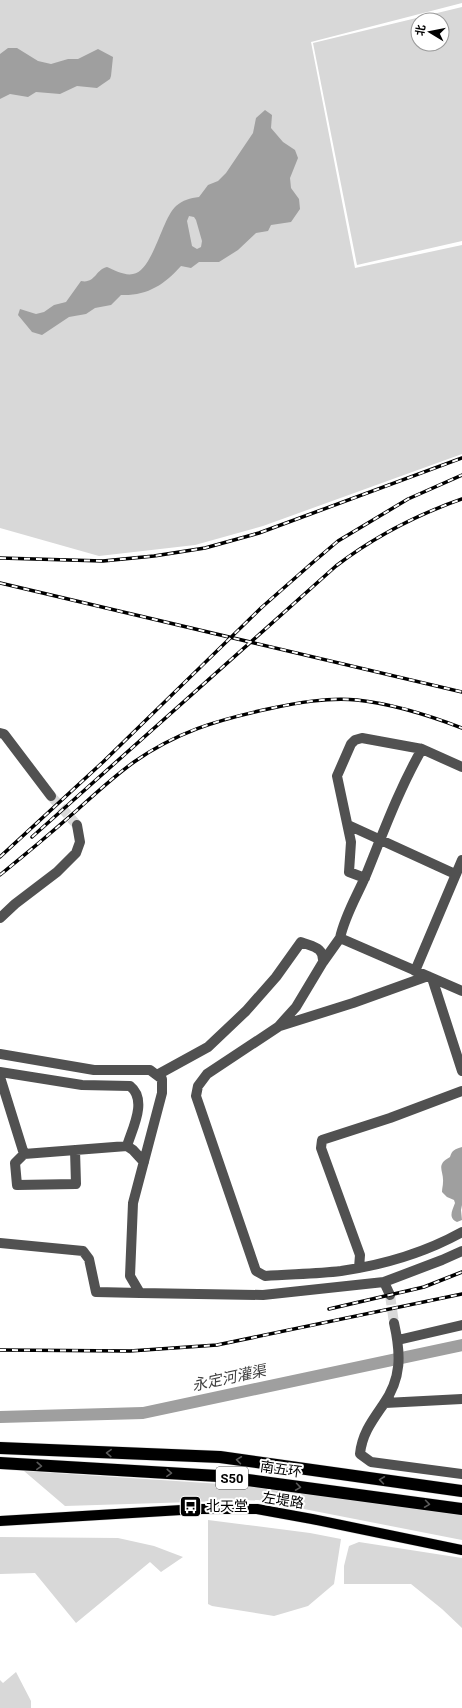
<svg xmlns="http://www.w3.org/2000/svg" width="462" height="1708" viewBox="0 0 462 1708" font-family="Roboto,'Noto Sans SC',sans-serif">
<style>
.green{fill:#d8d8d8;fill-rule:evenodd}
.water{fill:#9f9f9f;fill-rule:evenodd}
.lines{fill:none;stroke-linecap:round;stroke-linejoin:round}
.river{stroke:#9f9f9f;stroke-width:12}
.minor-tunnel{stroke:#d9d9d9;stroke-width:10;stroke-dasharray:10 5;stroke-linecap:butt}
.major-casing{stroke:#dbdbdb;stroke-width:11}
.highway-casing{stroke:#dbdbdb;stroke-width:13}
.minor{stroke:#515151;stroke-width:10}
.major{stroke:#000;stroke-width:10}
.highway{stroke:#000;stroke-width:12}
.rail-casing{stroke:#000;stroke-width:3.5}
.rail{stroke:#fff;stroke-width:2;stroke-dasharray:6;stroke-linecap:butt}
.oneway{stroke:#595959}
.labels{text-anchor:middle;stroke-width:4;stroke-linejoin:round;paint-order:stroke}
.shield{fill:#fff;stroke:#4c4c4c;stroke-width:1}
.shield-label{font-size:13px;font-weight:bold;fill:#000}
.street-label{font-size:14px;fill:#000;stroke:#fff}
.poi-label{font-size:14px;fill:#000;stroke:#fff;text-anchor:start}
.water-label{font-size:15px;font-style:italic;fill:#404040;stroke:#fff}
</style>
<rect width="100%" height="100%" fill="#fff"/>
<path class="green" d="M0,0H462V3L311,42L355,268L462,245V454L263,526L195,545L99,556L0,528Z
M462,7V241L357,265L313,43ZM418,20H442V44H418Z
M24,1471L237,1485L462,1514V1540L258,1500L65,1506Z
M208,1520L310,1533L341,1539L334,1584L308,1606L274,1616L212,1606L208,1604Z
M0,1537L118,1538L154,1546L183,1557L161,1572L150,1562L76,1623L35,1573L0,1574Z
M359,1542L462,1558V1628L442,1609L411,1584H344V1566L349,1546Z
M16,1672L31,1701V1708H0V1680L3,1683Z"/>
<path class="water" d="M8,48H17L38,61L51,64L68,59H78L98,49L113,57L111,76L110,79L97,88L77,86L60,94L36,92L28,97L10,94L0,99V54Z
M265,110L272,115L271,128L283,142L295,150L298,158L290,178L291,188L299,199L300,209L291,222L271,225L268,231L256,233L238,250L219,262H199L191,268L181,266C164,285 147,296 121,295L111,305L95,308L86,314L69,317L42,335L32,332L18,315L20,309L36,314L44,312L54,305L66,302L81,281C95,284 96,269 107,267C114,270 125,276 133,274C153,271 162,218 176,206C183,200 190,198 199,197L208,185L218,181L226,173L253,133L256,118ZM189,216L194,217L196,220L202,241L201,247L197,249L192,246L187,221Z
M462,1147V1205L461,1210L462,1220L457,1222C448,1218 452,1211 455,1203L454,1200L447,1197L442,1192C442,1188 443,1186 443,1182C444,1171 435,1165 450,1157C452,1150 455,1149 462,1147Z"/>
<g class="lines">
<path class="river" d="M0,1417L143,1413L462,1345"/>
<path class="minor-tunnel" d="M51,796L77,825
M390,1295L394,1323"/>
<defs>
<path id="major" d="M0,1521L198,1509H257L312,1519L462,1550"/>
<path id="highway" d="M0,1448L220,1457L462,1491
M0,1463L218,1476L462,1509"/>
</defs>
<use href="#major" class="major-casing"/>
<use href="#highway" class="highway-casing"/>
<path class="minor" d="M0,733L4,734L51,796
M348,825L455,874
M365,878L349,872L351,842L337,776L351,744L355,740L362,738L422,749
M0,918L15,904L57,872L76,853L80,842L77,825
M340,938C345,915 357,896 366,875C383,833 399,789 422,749L462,767
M323,962L340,938L462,991
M415,971L462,860
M432,978L462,1071
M280,1026L353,1003L428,976
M0,1054L94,1070H150L162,1079V1093L133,1203L130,1276L140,1293L263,1295L384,1282L442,1260L462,1251
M0,1072L82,1085L130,1086C148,1100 132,1129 127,1146
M157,1075L208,1047L246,1011L276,977L301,942C313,947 324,947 323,962L296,1007L278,1027L207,1074L198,1086L196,1096L256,1271L265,1276C290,1274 316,1274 341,1271C382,1265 426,1252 462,1232
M0,1077L24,1154
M75,1150L76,1184L17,1185L15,1163L24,1154L127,1146L133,1150L144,1162
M0,1243L83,1251L89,1259L96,1292L140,1293
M359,1268L360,1255L321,1148L322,1140L390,1118L462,1091
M384,1282L390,1295
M394,1323C401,1354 402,1378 383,1405C372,1421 362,1434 360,1454L371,1462L462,1474
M398,1340L462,1325
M385,1403L462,1399"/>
<use href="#major" class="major"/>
<use href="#highway" class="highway"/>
<defs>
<path id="rail" d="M0,558L103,561L154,556L205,548L259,533L462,458
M0,583L462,692
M32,837L336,566C374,537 416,515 462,499
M0,857L103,762L261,608L311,564L338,541L408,499L462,475
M0,875C26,854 51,833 76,811C95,794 113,777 134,762C177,732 217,720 268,709C296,703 328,697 357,700C394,704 428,715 462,728
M329,1309L424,1287L462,1272
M0,1350L130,1351L217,1345L462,1294"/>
</defs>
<use href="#rail" class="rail-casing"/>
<use href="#rail" class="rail"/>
</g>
<defs><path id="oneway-chevron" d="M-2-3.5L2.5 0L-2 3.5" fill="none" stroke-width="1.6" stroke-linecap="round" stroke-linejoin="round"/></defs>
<g class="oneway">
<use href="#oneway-chevron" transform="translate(109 1453) rotate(-178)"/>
<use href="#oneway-chevron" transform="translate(239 1460) rotate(-172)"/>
<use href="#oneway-chevron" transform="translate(39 1466) rotate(3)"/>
<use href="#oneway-chevron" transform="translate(169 1473) rotate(3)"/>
<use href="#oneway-chevron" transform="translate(382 1480) rotate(-172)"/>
<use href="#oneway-chevron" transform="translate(298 1487) rotate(8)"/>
<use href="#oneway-chevron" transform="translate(427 1504) rotate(8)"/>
</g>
<defs>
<symbol id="bus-square" viewBox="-11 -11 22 22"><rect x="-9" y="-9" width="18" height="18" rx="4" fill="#000" stroke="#fff"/><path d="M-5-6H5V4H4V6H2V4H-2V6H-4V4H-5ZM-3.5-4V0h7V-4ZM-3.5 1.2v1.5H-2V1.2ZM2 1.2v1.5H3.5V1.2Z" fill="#fff"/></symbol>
</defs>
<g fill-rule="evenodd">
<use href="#bus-square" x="178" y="1494" width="25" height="25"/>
</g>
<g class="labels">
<rect class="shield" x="216" y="1467" width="32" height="22" rx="3"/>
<g class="shield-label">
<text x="232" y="1483">S50</text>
</g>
<g class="street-label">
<text transform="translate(281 1469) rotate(8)" y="5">南五环</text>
<text transform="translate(283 1500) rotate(9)" y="5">左堤路</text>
</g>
<g class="poi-label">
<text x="206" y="1511">北天堂</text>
</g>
<g class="water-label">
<text transform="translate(229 1378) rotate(-12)" y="5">永定河灌渠</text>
</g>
</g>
<g transform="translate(430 32) rotate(280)"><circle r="19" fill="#ffffff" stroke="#999999"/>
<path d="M0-3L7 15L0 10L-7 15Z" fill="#000000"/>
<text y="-6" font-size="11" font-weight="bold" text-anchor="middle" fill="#000000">北</text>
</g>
</svg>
